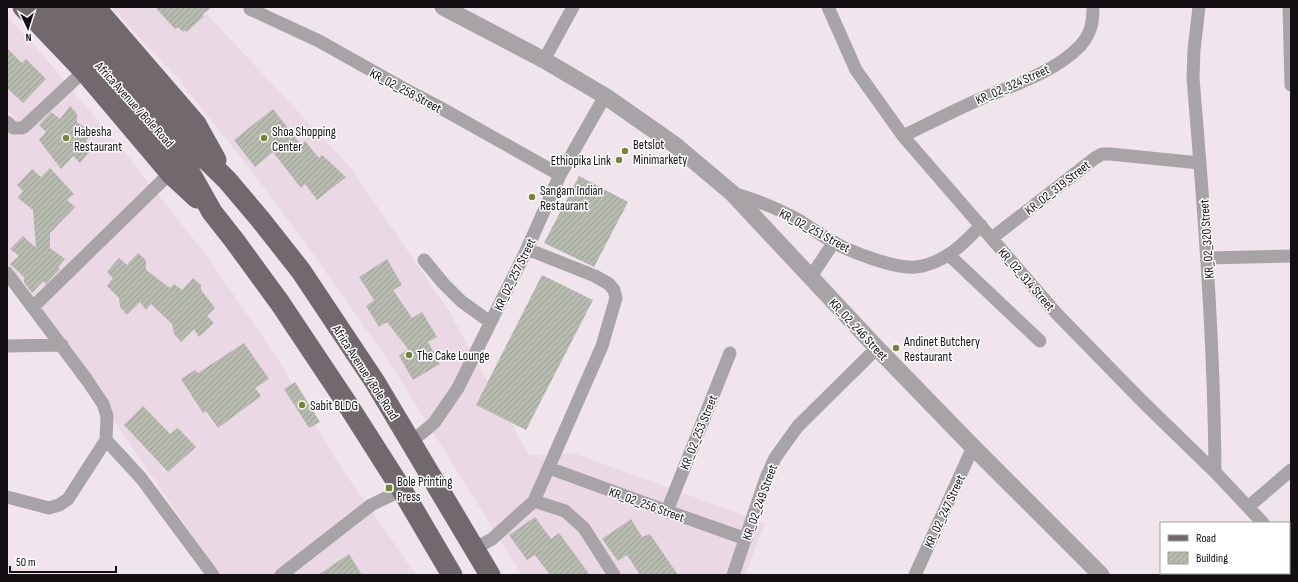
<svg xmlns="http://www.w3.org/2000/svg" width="1298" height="582" viewBox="0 0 1298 582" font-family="'Sofia Sans Condensed',sans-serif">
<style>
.built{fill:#ead8e5}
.building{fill:url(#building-hatch)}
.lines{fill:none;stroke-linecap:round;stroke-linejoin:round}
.minor{stroke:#a8a3a6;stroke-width:13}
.tertiary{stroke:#a8a3a6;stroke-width:17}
.primary{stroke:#72696f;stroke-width:21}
.poi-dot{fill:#748535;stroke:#fff;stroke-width:1.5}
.labels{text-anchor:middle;stroke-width:3;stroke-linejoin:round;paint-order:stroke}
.street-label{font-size:13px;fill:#130f12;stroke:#fff}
.poi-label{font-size:13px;fill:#130f12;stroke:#fff;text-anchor:start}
</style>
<defs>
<pattern id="building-hatch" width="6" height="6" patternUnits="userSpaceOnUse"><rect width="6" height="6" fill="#b7baae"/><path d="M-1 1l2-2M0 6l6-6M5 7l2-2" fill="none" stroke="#9c9f95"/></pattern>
</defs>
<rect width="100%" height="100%" fill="#f0e5ed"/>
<path class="built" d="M111,7H200L350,167L447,308L529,455L573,453L765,523L745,575H522L388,360L313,254L255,175L178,79Z
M7,17L36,47L121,148L206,255L276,356L338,463L416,575H219L117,425L7,273V137L14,117L7,111Z"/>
<path class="building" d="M155,7H212L202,15L204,16L187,32L185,30L183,32L178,27L175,29Z
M7,48L22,63L26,59L46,79L23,103L7,88Z
M70,106L77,114V122L93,133L86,141L93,148L80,163L73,156L61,169L39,140L46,132L39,125L51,112L60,119Z
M273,109L301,145L305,141L319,158L322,155L346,177L317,200L305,184L301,188L273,152L255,167L234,140Z
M50,168L74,194L67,200L75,207L50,233V248L65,259L58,267L60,269L46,284L43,281L32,293L24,282V277L10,264L19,256L10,249L23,236L36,248L33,210L18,198L23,191L17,185L32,169L41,177Z
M579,176L628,202L594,267L544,243Z
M138,253L146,260V270L170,288L174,284L182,290L193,278L201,285V290L215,308L207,316L214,323L199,337L194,329L181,342L174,334L172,324L151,304L146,310L140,302L127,315L120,307L119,298L107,286L113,278L107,272L119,258L127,265Z
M387,259L402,285L393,290L412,318L422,312L437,337L428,342L440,364L413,380L399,356L408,349L387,322L379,327L366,306L374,300L359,277Z
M542,275L593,300L526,430L476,405Z
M244,343L269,379L255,388L261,396L218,428L206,411L203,413L181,379L195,370L198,373Z
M295,382L320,422L309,428L284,389Z
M143,406L170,434L178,428L196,447L168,472L124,425Z
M535,517L551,539L559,533L590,575H550L535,555L527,560L509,535Z
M631,519L642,537L650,534L678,575H640L627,555L618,561L602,539Z
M349,554L362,575H318Z"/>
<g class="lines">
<path class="minor" d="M828,7L856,70L903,136L1057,314L1143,402L1215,472L1263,523
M1199,7L1194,50L1193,78C1204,209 1214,340 1215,472
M1289,7L1291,85
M250,9L319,41L401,87L439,107L560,175
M544,60L573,7
M7,122L13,128H21L24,127L84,71
M903,136C928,124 953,111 978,100C1011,86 1054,73 1080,46C1091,34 1093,23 1093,7
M732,193C755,199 776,208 797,219C809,226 820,235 833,242C851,252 895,269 916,267C943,264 964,244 981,225
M992,238L1095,158L1102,154H1110L1200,163
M949,255L1040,341
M1207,258L1291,256
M424,260L443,283L461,301L490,322
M7,273L87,380L103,404L107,416L106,440L141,478L213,575
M810,278L834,242
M33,307L164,179L171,174
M7,346L62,345
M411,442L434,423L458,388L527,249L560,175L605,96
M549,468L667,511L746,539
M7,497L49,508L59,505L68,499L106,440
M534,501L565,511L584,528L614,575
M1248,507L1291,470
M667,511L730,353
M474,549L492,539L534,501L602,346L616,298L614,290L609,284L595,276L527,249
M1289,550L1291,552
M281,575L371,505L402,490
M733,575L766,478L775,458L798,426L877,348
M915,575L973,447"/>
<path class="tertiary" d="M443,7L544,60L605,96L675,145L732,193L877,348L973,447L1101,575"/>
<path class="primary" d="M23,7L84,71L171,174L197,198
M45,7L176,148L212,212L234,240L280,303L346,402L402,490L452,575
M70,7L110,48L160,107L181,135L227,180L260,219L301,271L375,382L490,575
M95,7L196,124L216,160"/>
</g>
<g class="poi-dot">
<circle cx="66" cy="138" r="4"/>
<circle cx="264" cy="138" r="4"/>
<circle cx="625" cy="151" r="4"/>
<circle cx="619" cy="160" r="4"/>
<circle cx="532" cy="197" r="4"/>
<circle cx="896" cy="348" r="4"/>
<circle cx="409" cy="355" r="4"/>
<circle cx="302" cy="405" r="4"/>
<rect x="385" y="484" width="8" height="8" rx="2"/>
</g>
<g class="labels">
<g class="street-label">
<text transform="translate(1012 84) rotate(-24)" y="5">KR_02_324 Street</text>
<text transform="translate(406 90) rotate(28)" y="5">KR_02_258 Street</text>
<text transform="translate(135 104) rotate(48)" y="5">Africa Avenue / Bole Road</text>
<text transform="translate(1057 187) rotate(-38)" y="5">KR_02_319 Street</text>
<text transform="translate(815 230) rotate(28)" y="5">KR_02_251 Street</text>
<text transform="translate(1206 239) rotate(-94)" y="5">KR_02_320 Street</text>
<text transform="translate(514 274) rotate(-64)" y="5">KR_02_257 Street</text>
<text transform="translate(1027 279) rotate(49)" y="5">KR_02_314 Street</text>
<text transform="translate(859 329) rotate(47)" y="5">KR_02_246 Street</text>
<text transform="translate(366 372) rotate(57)" y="5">Africa Avenue / Bole Road</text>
<text transform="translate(698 432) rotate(-68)" y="5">KR_02_253 Street</text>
<text transform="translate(759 502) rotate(-70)" y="5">KR_02_249 Street</text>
<text transform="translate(647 504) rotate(20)" y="5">KR_02_256 Street</text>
<text transform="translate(944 511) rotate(-65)" y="5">KR_02_247 Street</text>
</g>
<g class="poi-label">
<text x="74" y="136">Habesha<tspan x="74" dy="15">Restaurant</tspan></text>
<text x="272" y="136">Shoa Shopping<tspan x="272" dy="15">Center</tspan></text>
<text x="633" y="149">Betslot<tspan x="633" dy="15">Minimarkety</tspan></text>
<text x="611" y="165" text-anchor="end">Ethiopika Link</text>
<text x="540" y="195">Sangam Indian<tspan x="540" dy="15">Restaurant</tspan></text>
<text x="904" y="346">Andinet Butchery<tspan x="904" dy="15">Restaurant</tspan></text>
<text x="417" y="360">The Cake Lounge</text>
<text x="310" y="410">Sabit BLDG</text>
<text x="397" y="486">Bole Printing<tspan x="397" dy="15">Press</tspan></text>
</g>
</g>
<rect width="1298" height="582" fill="none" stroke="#130f12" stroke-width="16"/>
<rect x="1160" y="522" width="130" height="52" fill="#ffffff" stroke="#a19fa0"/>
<rect x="1168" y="535" width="20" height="6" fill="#72696f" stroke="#a19fa0"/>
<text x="1196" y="542" font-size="12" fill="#130f12">Road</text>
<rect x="1168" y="552" width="20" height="12" fill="url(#building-hatch)" stroke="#a19fa0"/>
<text x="1196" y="562" font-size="12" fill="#130f12">Building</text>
<g transform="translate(28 28) rotate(176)" stroke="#ffffff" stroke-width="3" paint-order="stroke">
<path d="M0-3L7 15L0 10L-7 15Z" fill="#130f12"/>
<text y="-6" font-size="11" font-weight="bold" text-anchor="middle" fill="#130f12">N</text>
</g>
<path d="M10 566v6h106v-6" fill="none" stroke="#130f12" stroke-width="2"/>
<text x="16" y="566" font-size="12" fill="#130f12" stroke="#ffffff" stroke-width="3" paint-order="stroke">50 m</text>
</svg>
